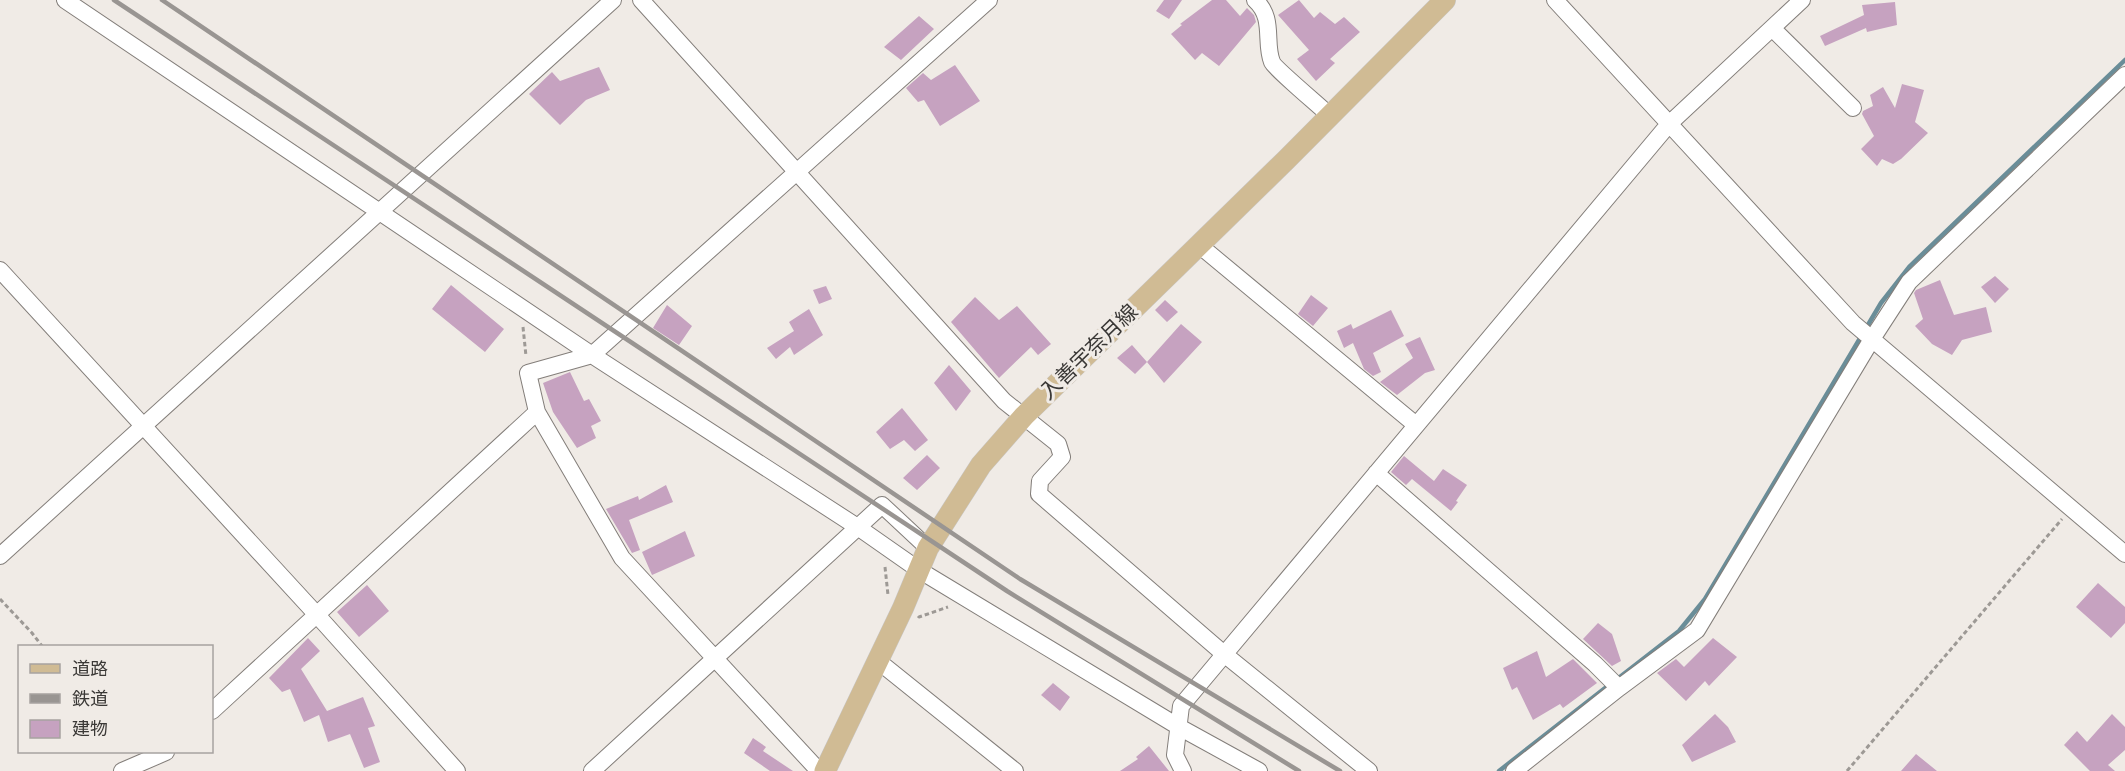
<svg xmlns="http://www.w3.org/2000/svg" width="2125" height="771" viewBox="0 0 2125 771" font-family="Overpass,'Noto Sans JP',sans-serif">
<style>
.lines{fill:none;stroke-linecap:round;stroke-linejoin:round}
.stream{stroke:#6a8d98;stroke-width:4.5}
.building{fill:#c6a2c0}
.minor-casing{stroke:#837e7a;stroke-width:18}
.major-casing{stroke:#c8c7c7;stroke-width:22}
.path{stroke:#9d9995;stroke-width:3;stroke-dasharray:4.5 3;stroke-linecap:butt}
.minor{stroke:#fff;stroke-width:16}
.major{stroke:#d0bb94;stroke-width:21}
.rail{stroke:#999592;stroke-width:4.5}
.labels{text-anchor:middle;stroke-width:6;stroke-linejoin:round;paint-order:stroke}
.street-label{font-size:21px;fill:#3a3836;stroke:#f0ebe6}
</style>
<rect width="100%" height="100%" fill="#f0ebe6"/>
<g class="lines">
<path class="stream" d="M1616,680L1679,631L1705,599L1881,303L1910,266L2125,60
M1499,771L1609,685"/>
</g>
<path class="building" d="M1164,0H1182L1169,19L1156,11Z
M1212,0H1226L1240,16L1247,8L1254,15L1256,22L1219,66L1202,53L1195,60L1171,34L1182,25L1180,24Z
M1299,0L1314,18L1320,12L1335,24L1344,17L1360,32L1330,59L1335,63L1316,81L1297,59L1309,50L1278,15Z
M1895,2L1897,25L1867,32L1866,28L1825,46L1820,36L1864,15L1862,5Z
M919,16L934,29L901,60L884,47Z
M955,65L980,101L940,126L924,100L918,102L906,88L923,73L931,80Z
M599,67L610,90L586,100L560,125L529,94L552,72L560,81Z
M1902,84L1924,90L1915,122L1928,133L1901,159L1893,164L1882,159L1877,166L1861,149L1874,136L1862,114L1863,111L1873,106L1870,95L1883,87L1895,108Z
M1995,276L2009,289L1995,303L1981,287Z
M1940,280L1954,315L1986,307L1992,332L1962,340L1952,355L1932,344L1915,326L1923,319L1914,293L1916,290Z
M451,285L504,329L485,352L432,309Z
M826,286L832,299L819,304L813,290Z
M1311,295L1328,308L1313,326L1298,314Z
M975,297L999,320L1017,306L1051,344L1038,355L1031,347L999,378L951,322Z
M1165,300L1178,312L1167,322L1155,310Z
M667,305L692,326L679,345L653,328Z
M809,309L823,335L794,355L790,347L776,359L767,348L794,331L789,322Z
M1391,310L1404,336L1373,353L1381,372L1373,376L1364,369L1353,343L1344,348L1337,331L1351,324L1353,329Z
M1181,324L1202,342L1164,383L1147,362Z
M1420,337L1435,370L1425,373L1397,395L1380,382L1413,358L1405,344Z
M1132,345L1147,362L1135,374L1117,358Z
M949,365L971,391L956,411L934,383Z
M570,372L584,401L589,399L601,421L591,426L596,438L577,448L553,412L543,383Z
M902,408L928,440L915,451L904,440L890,449L876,432Z
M927,455L940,468L917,490L903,478Z
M1404,456L1434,481L1443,469L1467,485L1456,501L1458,502L1451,511L1412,479L1406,485L1391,472Z
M666,485L673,502L629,520L640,550L632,553L606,509L638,496L639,500Z
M685,531L695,556L652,575L642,552Z
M2098,583L2125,607V623L2111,638L2076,607Z
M367,585L389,611L359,637L337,612Z
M1598,623L1612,634L1621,661L1612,666L1583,639Z
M308,638L320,651L301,669L327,711L363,697L375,726L368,728L380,762L364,768L350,734L328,742L319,715L304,722L290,689L282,692L269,678Z
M1713,638L1737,657L1709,686L1705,681L1686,701L1657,673L1676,659L1684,667Z
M1537,651L1546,677L1573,659L1597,683L1563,708L1560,704L1533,720L1517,687L1512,690L1503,668Z
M1053,683L1070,697L1060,711L1041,695Z
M1715,714L1728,727L1736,742L1692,762L1682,745Z
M2112,714L2125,727V750L2108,765L2115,771H2090L2064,745L2077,731L2087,742Z
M753,738L766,747L763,751L793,771H770L744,753Z
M1149,746L1169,771H1120L1138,759L1136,757Z
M1916,754L1937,771H1901Z"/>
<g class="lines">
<defs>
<path id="minor" d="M65,0L592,355L859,528L919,570L1179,727L1259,771
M641,0L1004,401L1058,444L1062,457L1040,481L1039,494L1224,654L1369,771
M1255,0C1275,18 1264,42 1272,62C1275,69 1321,107 1330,116
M1555,0L1853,323L2125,554
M1772,28L1853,108
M1199,245L1416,425
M0,270L317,615L457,771
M537,412L622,558L819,771
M1376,473L1595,664L1619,688
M0,556L613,0
M878,661L1015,771
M212,711L537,412L528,373L592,355L989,0
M122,771L166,752
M592,771L882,505L928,548
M1183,771L1175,755L1181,706L1669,124L1802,0
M1514,771L1619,688L1697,630L1872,339L1909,282L2125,75"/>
<path id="major" d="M825,771L903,608L928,548L981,465L1024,416L1286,160L1445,0"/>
</defs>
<use href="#minor" class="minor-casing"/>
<use href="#major" class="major-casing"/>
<path class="path" d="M523,327L526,356
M885,567L888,595
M0,599L32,633L42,646
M918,616L919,617L948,607
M1847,771L2062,519"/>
<use href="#minor" class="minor"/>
<use href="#major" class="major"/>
<path class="rail" d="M114,0L1007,591L1299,771
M162,0L1020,579L1340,771"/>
</g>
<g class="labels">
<g class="street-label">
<text transform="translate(1089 352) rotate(-44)" y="7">入善宇奈月線</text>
</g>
</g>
<rect x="18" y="645" width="195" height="108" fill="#f0ebe6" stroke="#a7a3a0" stroke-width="1.5"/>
<rect x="30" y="664" width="30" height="9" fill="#d0bb94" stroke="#a7a3a0" stroke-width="1.5"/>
<text x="72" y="675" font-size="18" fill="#3a3836">道路</text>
<rect x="30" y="694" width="30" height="9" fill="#999592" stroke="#a7a3a0" stroke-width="1.5"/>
<text x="72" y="705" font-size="18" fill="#3a3836">鉄道</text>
<rect x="30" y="720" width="30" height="18" fill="#c6a2c0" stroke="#a7a3a0" stroke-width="1.5"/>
<text x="72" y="735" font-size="18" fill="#3a3836">建物</text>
</svg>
